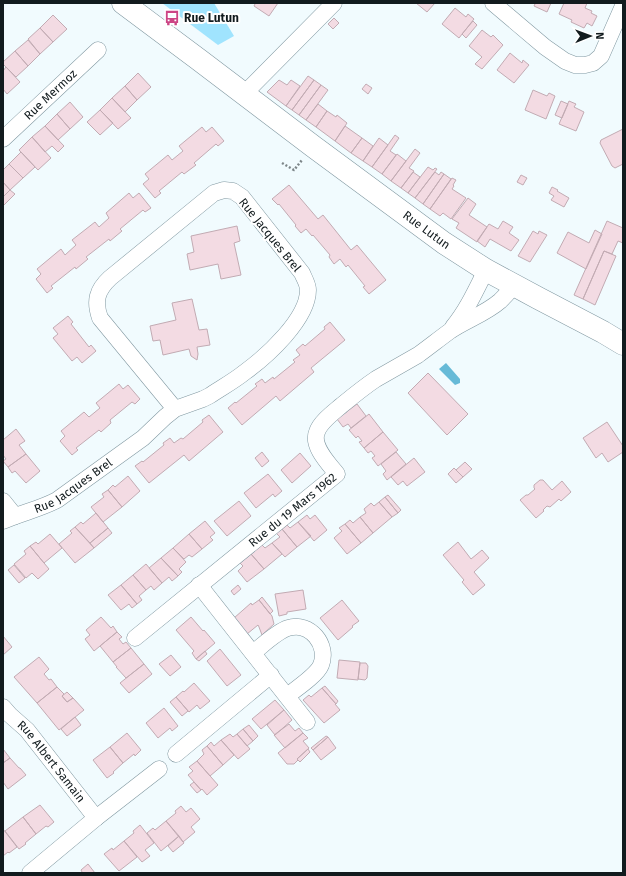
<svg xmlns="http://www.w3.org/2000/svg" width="626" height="876" viewBox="0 0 626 876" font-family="'Fira Sans',sans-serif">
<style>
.green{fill:#a0e4fe}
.water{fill:#67bad7}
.building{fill:#f3dbe3;stroke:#c2abb3}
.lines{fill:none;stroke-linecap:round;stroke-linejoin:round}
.minor-casing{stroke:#8198a1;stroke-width:17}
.secondary-casing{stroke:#8198a1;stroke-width:23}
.path{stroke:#7d8689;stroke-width:2.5;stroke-dasharray:2 2;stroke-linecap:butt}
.minor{stroke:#fff;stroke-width:16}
.secondary{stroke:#fff;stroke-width:22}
.labels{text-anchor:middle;stroke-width:4;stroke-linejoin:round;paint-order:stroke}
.poi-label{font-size:12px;font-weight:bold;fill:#121b1e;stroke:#fff;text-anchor:start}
.street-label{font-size:12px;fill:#121b1e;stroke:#fff}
</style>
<rect width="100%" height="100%" fill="#f1fbfe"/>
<path class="green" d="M162,3H214L234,36L218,45Z"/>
<path class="water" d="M446,363L460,379V383L455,385L439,369Z"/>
<path class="building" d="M254,3H278L269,16L254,6L255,4Z
M416,3H435L427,12Z
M533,3H551L547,12L534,6L535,4Z
M564,3H587L585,8L592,11L591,13L597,16L592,26L587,23L584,28L571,22L572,20L559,14Z
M455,8L466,17L468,14L474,19L459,38L442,24Z
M53,15L67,29L53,42L40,28Z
M334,18L339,23L333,29L328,24Z
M473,21L477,25L466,38L462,34Z
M40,28L53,42L40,54L28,39Z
M482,30L491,37L493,35L503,45L482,69L475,64L482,57L469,46Z
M28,40L40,54L28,66L15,51Z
M15,51L28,66L16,77L3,64V62Z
M510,53L522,63L523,60L529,65L514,83L497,70Z
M6,67L20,82L7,94L3,89V71Z
M138,73L151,87L137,100L125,86Z
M308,76L314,80L292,110L286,106Z
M279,80L287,85L291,80L300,86L286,106L267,92Z
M314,80L321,85L299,115L292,110Z
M366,84L372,88L368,94L362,89Z
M321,85L328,90L306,120L299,115Z
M125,86L137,100L125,112L112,98Z
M533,90L547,96L549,93L555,96L546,119L525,110Z
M112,98L131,118L118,129L100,110Z
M561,101L568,104L562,118L555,115Z
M569,101L576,104L574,107L584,112L576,131L559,124Z
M70,102L83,117L70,129L57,114Z
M318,104L327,111L316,127L306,120Z
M100,110L113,123L100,135L87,122Z
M327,111L336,117L337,115L347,123L335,141L316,127Z
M57,114L70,129L58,140L45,126Z
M45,126L64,146L58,152L52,146L45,152L32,137Z
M345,126L362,138L351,153L335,141Z
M202,127L206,132L212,127L224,141L218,146L216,144L194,163L196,165L184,174L182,172L159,191L161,193L155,198L143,184L149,179L145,174L168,155L172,160L183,151L179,146Z
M623,129V164L615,168L612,166L600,143L601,140Z
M395,135L399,138L390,151L396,155L382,174L372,167Z
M32,137L51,158L38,170L19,150Z
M362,138L373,146L363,161L351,153Z
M379,138L388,145L372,167L363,161Z
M415,149L420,153L409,168L414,171L401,188L391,181Z
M21,152L35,167L23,178L9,164Z
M397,154L406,161L391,181L382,174Z
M9,164L23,178L10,190L3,182V170Z
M428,167L433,170L435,168L437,169L415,198L408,193Z
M413,172L420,177L408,193L401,188Z
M435,172L439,175L441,172L444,174L423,204L415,198Z
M444,174L451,179L430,209L423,204Z
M521,175L527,178L523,185L517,182Z
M452,178L456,180L453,185L454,186L452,189L466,198L451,219L443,213L440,216L430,209Z
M3,182L10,190L3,197Z
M289,185L318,219L323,215L351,250L357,245L386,280L369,294L363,287L365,286L348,265L346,267L340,259L334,264L329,257L330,255L313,235L312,236L306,229L301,233L295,226L296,225L279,204L278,205L272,199Z
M552,187L558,190L557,191L569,198L564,207L551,200L554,196L549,193Z
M10,190L15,194L3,206V197Z
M129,193L133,198L139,193L151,208L145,212L143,210L120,229L122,231L110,241L109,239L86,257L88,259L76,269L75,267L51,286L53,288L47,293L36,279L41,274L37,269L61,249L65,255L76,245L72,240L95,222L99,227L109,218L106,213Z
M468,198L476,204L469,215L487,227L477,242L456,228L459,223L452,219Z
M503,221L513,227L509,233L519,240L511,251L490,239L485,247L477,241L489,224L498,229Z
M607,221L623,228V243L618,241L612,254L604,251L583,299L574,295Z
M237,226L240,241L234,243L241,275L221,279L218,264L190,270L187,254L194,252L191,236Z
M595,230L602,234L586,269L557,253L568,232L589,243Z
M533,231L538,234L539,231L547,235L530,262L518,256Z
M604,251L616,256L595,305L583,299Z
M192,299L199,330L207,329L210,345L197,347L198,354L197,360L191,356L189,349L163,355L160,340L153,341L150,326L176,320L172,303Z
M68,316L73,322L71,324L89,347L91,345L96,351L82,363L77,357L72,361L53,338L58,334L53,328Z
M330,322L345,340L311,368L314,372L280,401L276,396L242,425L228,408L235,402L236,403L257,386L255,384L262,379L265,383L273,377L274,379L295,362L293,360L300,355L296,350L303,344L305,346L325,329L324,327Z
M428,373L468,414L447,435L408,393Z
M119,384L123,389L128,385L140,399L135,404L132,402L110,420L111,423L101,432L99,430L76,448L78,450L72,455L60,441L65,436L61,431L84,412L89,417L100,408L96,403Z
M357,404L366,416L351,428L348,424L343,427L337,419Z
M369,414L383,432L364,448L359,442L362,441L358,436L356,438L349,430Z
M209,415L223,432L189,461L184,455L149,483L135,466L142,461L143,462L164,445L163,443L170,438L174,443L181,438L183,439L203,422L202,420Z
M607,422L623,446V452L608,462L602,453L596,458L583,438Z
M16,429L25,441L19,445L26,454L8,467L3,461L6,459L3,455V440Z
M383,432L398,450L378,466L372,458L375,456L371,451L368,453L364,448Z
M262,452L269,461L262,467L255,458Z
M396,452L406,464L387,480L383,474L386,471L381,464Z
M300,453L311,466L292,483L281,470Z
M26,454L40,471L26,483L15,471L12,473L8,467Z
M414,458L425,472L407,486L403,481L398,485L391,477Z
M465,462L472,469L463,477L456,470Z
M454,468L463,477L456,483L448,474Z
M268,474L282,491L275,497L273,494L256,508L244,493Z
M128,476L140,491L122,507L108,490L113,485L115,487Z
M540,480H543L552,490L562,481L571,492L561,501L559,499L550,507L547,506L543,510L544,511L536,518L520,500L526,495H528L535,489L534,488V485Z
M108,490L122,507L103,522L91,507L104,497L102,494Z
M388,495L401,510L398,513L385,497Z
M385,497L398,513L392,517L379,502Z
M239,501L251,516L227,536L214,521Z
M379,502L392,517L373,533L360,517L366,513L364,509L371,503L374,506Z
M96,513L108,528L90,543L75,527L81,522L83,524Z
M307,515L310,519L315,515L327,530L314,541L298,522Z
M360,517L373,533L361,543L345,524L350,520L353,523Z
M205,521L215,533L210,537L213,540L202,549L189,534Z
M298,522L311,536L297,547L282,529L287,525L290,528Z
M345,524L361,543L347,554L334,538L342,531L339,528Z
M75,527L94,548L75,563L59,544L72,533L70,531Z
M108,528L112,533L94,548L90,543Z
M282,529L297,547L285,557L272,543L280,537L276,533Z
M50,534L62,548L44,563L30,546L36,542L38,544Z
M189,534L202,549L192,557L189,555L184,559L173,548Z
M458,542L471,559L482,550L489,558L474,572L485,585L473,595L462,582L464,580L443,555Z
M272,543L282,554L264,569L251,554L262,545L265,548Z
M30,546L49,569L38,579L32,573L26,578L14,564L26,554L24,551Z
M173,548L186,562L179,569L182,572L178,576L161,558Z
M251,554L264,569L247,582L238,571L243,566L240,563Z
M161,558L178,576L172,581L169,577L162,583L149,568Z
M146,564L162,583L154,590L151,586L146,590L133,575Z
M14,565L25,578L19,583L8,570Z
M133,575L146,590L139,596L142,600L137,604L121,585Z
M121,585L137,604L132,608L129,604L121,610L108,595Z
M238,585L241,589L234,595L231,591Z
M303,590L306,609L287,612V614L279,616L275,594Z
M262,597L273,611L270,614L259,600Z
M259,600L272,616L274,624L262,635L259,627L258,625L247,634L234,618L251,603L252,605Z
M342,600L359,621L352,626L353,627L338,640L320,618Z
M101,617L111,628L113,626L117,632L94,651L85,639L90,635L86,630Z
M191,617L203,631L204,630L215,643L196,659L192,653L194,651L176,630Z
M117,632L122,637L119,639L123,644L126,642L131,648L113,662L100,646Z
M3,636L12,647L3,655Z
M131,648L144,664L126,678L116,667H117L113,662Z
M220,649L241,675L227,686L207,661Z
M205,651L207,654L199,661L196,659Z
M171,655L181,667L170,676L159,664Z
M39,657L49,669L44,674L49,680L51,679L57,687L37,703L14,677Z
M339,660L360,662L358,680L337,678Z
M360,663H366L368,666L367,678L365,680L358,679Z
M144,664L152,674L129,693L120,683Z
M194,683L210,701L200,709L197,705L189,712L176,697L183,691L184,692Z
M325,686L338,701L336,704L322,688Z
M57,687L64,694L62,696L67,702L73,698L84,710L59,730L37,703Z
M322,688L336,704H335L340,710L324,723L303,700L309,695L311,697Z
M67,692L73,698L67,702L62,696Z
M176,697L188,711L182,716L170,702Z
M275,700L284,710L261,729L252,719Z
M164,708L178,726L172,731L170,728L158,738L146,723Z
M284,710L292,720L275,735L267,725Z
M75,717L81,725L67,736L61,729Z
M289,724L295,731L299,728L303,733L285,748L274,735Z
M249,725L258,736L253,741L243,729Z
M243,729L253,741L247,746L237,734Z
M127,733L141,750L135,756L134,754L123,763L110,747Z
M303,733L308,738L303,741L309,748L297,759L298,760L294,764H287L278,753Z
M230,734L233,737L237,734L250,749L238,759L221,740Z
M326,736L328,737L313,750L311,748Z
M328,737L336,748L321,760L313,750Z
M221,740L234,755L223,765L207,746L211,742L214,746Z
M207,746L223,765L210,776L197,761L204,754L202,750Z
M110,747L123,763L113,772L114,773L107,778L93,760Z
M3,749L10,758L3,763Z
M308,749L310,752L300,762L297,759Z
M10,758L19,768H20L26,775L8,789L3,782V763Z
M197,761L218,785L207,795L202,789L201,790L188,775L193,771L189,767Z
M194,782L201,790L197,793L190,785Z
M40,805L54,822L48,827L46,826L36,834L23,817Z
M181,806L186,812L191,808L200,819L191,827L195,832L183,842L166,821L176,813L175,811Z
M23,817L36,834L25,843L26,844L19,849L5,831Z
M166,821L179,836L161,851L147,833L153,828L155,830Z
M140,825L154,843L145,850L150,856L142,862L124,841L134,833L133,831Z
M3,829L17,847L9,853L8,852L3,856Z
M179,836L184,843L173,852L168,846Z
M124,841L137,857L119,871L104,854L112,848L113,850Z
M88,864L95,873H81L82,872L81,870Z"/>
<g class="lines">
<defs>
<g id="minor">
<path d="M493,3L545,47L565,61L575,65H585L593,63L601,56L623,6"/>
<path d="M244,94L334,3"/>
<path id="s1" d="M3,139L98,50"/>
<path d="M453,327C467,310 476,290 486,270"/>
<path d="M3,501L15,516"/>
<path id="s2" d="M3,521C21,513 40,509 57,500L143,438L165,417L175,409L203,399L209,396C221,388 234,381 245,372C267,356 308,319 308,290C308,284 304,278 302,273L242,197L233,191L224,190L214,193L110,278C97,290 94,301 100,318L175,409"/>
<path d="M199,585L307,722"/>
<path id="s3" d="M135,638L337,474C329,464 311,446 317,432C320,422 334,412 342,405C353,396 364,387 376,379C390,371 404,363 418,355C429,347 439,339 450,331C466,320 485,314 500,301C505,296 510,291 514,285"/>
<path d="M253,653C263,645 276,632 288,628C310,621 329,645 321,665C317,675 296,689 287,696"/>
<path id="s4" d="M3,707L10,715L27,730L96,818"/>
<path d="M176,754L271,675"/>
<path d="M30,873L96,818L159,769"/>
</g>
<g id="secondary">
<path id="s5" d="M123,3L198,59L314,147L444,243L486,270L538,298L603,332L623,344"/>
</g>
</defs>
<use href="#minor" class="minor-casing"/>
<use href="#secondary" class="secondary-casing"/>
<path class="path" d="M282,163L294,170L302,160"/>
<use href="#minor" class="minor"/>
<use href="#secondary" class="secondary"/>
</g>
<defs>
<symbol id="bus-bare" viewBox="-9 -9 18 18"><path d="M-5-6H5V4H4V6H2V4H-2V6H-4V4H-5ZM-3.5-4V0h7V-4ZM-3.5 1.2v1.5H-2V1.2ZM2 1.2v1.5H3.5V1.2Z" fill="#cc4585" stroke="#fff" stroke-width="2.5" paint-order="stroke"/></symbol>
</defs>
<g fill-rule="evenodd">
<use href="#bus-bare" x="161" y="7" width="22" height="22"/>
</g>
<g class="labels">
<g class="poi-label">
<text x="184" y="22">Rue Lutun</text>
</g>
<g class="street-label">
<text dy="4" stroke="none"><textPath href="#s1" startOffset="65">Rue Mermoz</textPath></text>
<text dy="4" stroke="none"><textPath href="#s5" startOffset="379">Rue Lutun</textPath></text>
<text transform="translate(270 235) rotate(51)" y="4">Rue Jacques Brel</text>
<text dy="4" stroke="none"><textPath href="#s2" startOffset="79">Rue Jacques Brel</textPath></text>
<text dy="4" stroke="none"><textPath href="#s3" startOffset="203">Rue du 19 Mars 1962</textPath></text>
<text dy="4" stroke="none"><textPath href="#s4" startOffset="73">Rue Albert Samain</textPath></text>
</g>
</g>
<rect width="626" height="876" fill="none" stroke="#121b1e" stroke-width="8"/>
<g transform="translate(590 36) rotate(89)" stroke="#ffffff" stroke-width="3" paint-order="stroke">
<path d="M0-3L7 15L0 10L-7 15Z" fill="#121b1e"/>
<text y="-6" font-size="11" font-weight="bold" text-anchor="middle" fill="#121b1e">N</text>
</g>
</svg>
